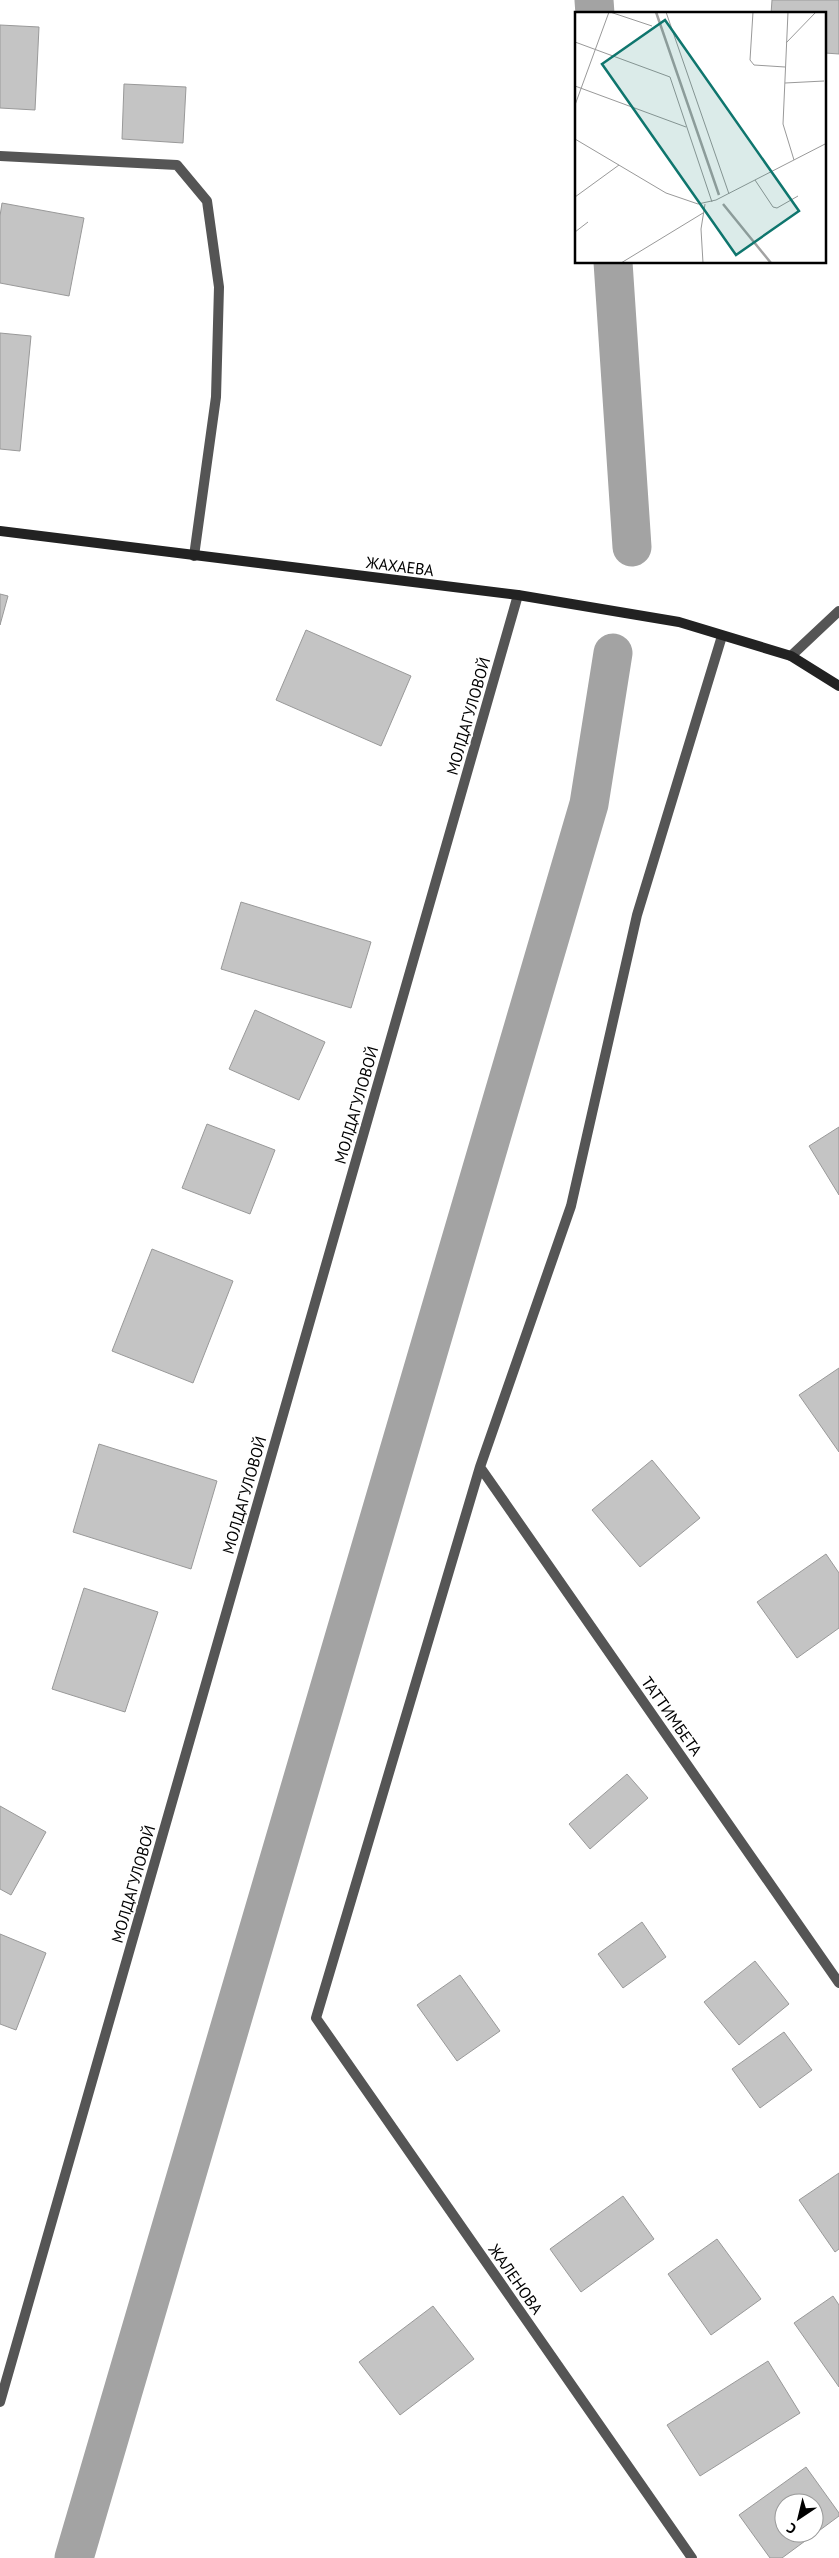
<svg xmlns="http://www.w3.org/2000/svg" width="839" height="2558" viewBox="0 0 839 2558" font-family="'PT Sans',sans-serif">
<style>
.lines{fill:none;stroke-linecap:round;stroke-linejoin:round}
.canal{stroke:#a3a3a3;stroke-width:39}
.building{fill:#c4c4c4;stroke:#999;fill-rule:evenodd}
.street{stroke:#555;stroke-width:10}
.secondary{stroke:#222;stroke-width:10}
.labels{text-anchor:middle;stroke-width:4;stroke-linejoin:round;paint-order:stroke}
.street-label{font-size:16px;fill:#000;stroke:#fff}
.inset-river{fill:none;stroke:#a3a3a3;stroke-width:2.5}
.inset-road{fill:none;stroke:#999;stroke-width:1}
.view{fill:#0f766e;fill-opacity:0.15;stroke:#0f766e;stroke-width:2.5}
.inset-edge{fill:none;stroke:#000;stroke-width:2.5}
</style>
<rect width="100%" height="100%" fill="#fff"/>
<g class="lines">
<path class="canal" d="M594,0L595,14
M613,262L632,547
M74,2558L589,804L613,653"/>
</g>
<path class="building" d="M772,0H839V54L825,53V14H771Z
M0,25L39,27L35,110L0,108Z
M124,84L186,87L183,143L122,139Z
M2,203L84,218L69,296L0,283V216Z
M0,333L31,336L20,451L0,449Z
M0,594L8,596L0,625Z
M306,630L411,676L381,746L276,700Z
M241,902L371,942L351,1008L221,969Z
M255,1010L325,1042L299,1100L229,1069Z
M207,1124L275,1150L250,1214L182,1188Z
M839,1127V1195L809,1146Z
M152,1249L233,1281L193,1383L112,1351Z
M839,1368V1452L799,1395Z
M99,1444L217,1481L191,1569L73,1532Z
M652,1460L700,1518L640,1567L592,1510Z
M826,1554L839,1573V1628L797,1658L757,1602Z
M84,1588L158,1612L125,1712L52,1689Z
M627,1774L648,1798L590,1849L569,1824Z
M0,1806L46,1832L11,1895L0,1889Z
M642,1922L666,1957L623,1988L598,1954Z
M0,1934L46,1953L16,2030L0,2024Z
M755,1961L789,2004L739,2045L704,2002Z
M460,1975L500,2031L457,2061L417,2005Z
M784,2032L812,2070L760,2108L732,2069Z
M839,2173V2249L835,2252L799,2200Z
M623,2196L654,2239L581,2292L550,2249Z
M717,2239L761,2299L711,2335L668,2274Z
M833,2296L839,2305V2387L794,2323Z
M433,2306L474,2359L400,2415L359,2362Z
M768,2361L800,2413L700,2476L667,2425Z
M806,2467L839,2513V2516L782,2558H770L739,2515ZM784,2503H814V2533H784Z"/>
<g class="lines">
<path class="street" d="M0,156L177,165L207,201L219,287L216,397L194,556
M791,656L839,611
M480,1467L839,1983
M0,2402L518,595
M692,2558L316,2018L480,1467L571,1206L637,915L722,636"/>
<path class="secondary" d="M0,531L518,595L679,622L791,656L839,686"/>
</g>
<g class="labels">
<g class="street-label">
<text transform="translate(400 566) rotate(7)" y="6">ЖАХАЕВА</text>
<text transform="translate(468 716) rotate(-74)" y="6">МОЛДАГУЛОВОЙ</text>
<text transform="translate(356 1105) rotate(-74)" y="6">МОЛДАГУЛОВОЙ</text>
<text transform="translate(244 1495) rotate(-74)" y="6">МОЛДАГУЛОВОЙ</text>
<text transform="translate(672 1716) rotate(55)" y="6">ТАТТИМБЕТА</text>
<text transform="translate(133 1884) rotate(-74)" y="6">МОЛДАГУЛОВОЙ</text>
<text transform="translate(516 2279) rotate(55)" y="6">ЖАЛЕНОВА</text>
</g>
</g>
<g transform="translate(575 12)">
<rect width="251" height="251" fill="#fff"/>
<path class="inset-river" d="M81,0L144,183M148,192L196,251"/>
<path class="inset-road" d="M35,0L77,14M91,0L154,182M178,0L175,48L179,53L210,55M213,0L208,112L219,148M0,30L95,65L137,190M211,31L241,0M210,71L249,69M0,74L111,115M0,93L34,0M0,127L91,181L123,192L141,188L252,131M180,168L198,195L202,196L223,184M0,185L44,153M0,220L13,210M46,251L128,201M128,251L126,217L130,192"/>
<path class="view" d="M90,8L224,199L161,243L27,52Z"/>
<rect width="251" height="251" class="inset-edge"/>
</g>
<g transform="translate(799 2518) rotate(215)"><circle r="24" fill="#ffffff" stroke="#999999"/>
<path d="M0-4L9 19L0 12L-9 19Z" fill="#000000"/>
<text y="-8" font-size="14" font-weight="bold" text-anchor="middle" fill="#000000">С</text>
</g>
</svg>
